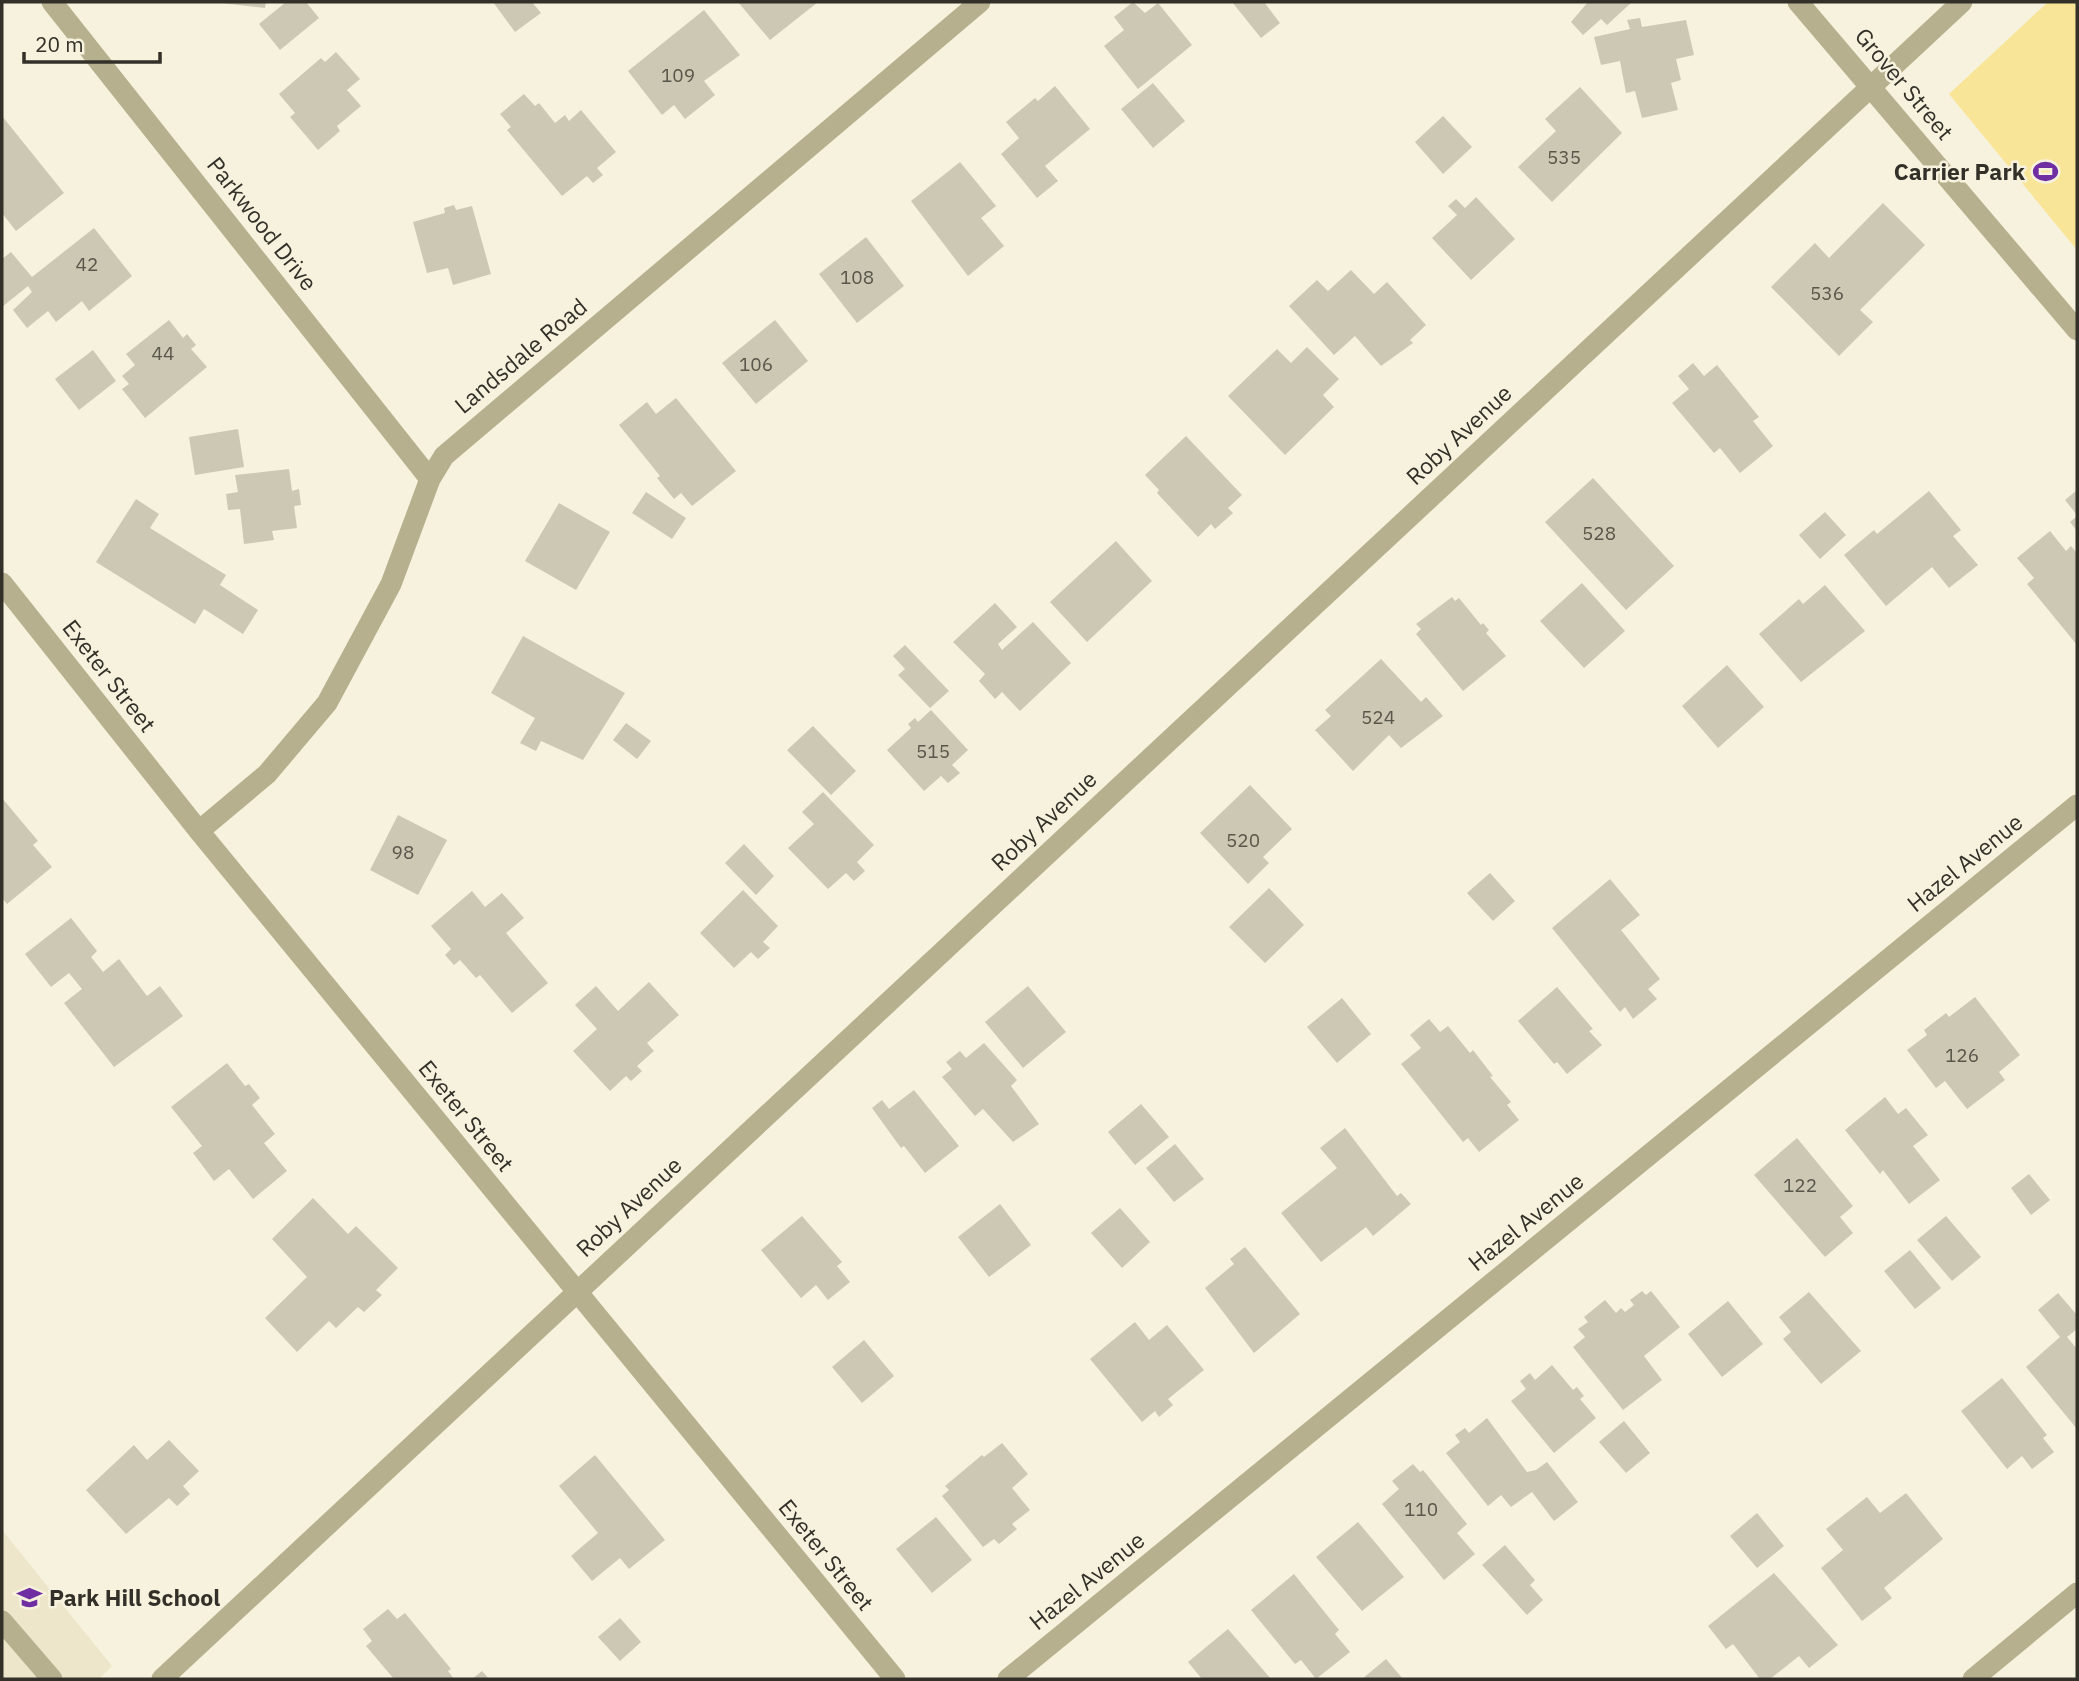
<svg xmlns="http://www.w3.org/2000/svg" width="2079" height="1681" viewBox="0 0 2079 1681" font-family="'IBM Plex Sans',sans-serif">
<style>
.built{fill:#ede6ca}
.green{fill:#f8e597}
.building{fill:#cdc8b3}
.lines{fill:none;stroke-linecap:round;stroke-linejoin:round}
.minor{stroke:#b7b08f;stroke-width:21}
.labels{text-anchor:middle;stroke-width:5;stroke-linejoin:round;paint-order:stroke}
.number-label{font-size:19px;fill:#59564b}
.street-label{font-size:23px;fill:#323028;stroke:#f7f2dd}
.poi-label{font-size:23px;font-weight:bold;fill:#323028;stroke:#f7f2dd;text-anchor:end}
</style>
<rect width="100%" height="100%" fill="#f7f2dd"/>
<path class="built" d="M2,1530L112,1666L99,1679H2Z"/>
<path class="green" d="M2048,2H2077V250L1949,94Z"/>
<path class="building" d="M213,2H266L265,8Z
M286,2H306L319,18L280,50L259,24Z
M493,2H532L541,13L515,32Z
M738,2H818L770,40Z
M1133,2L1145,13L1158,3L1192,45L1138,89L1104,46L1124,30L1114,17Z
M1232,2H1264L1280,23L1261,38Z
M1588,2H1632L1607,25L1601,19L1583,35L1571,22Z
M704,10L740,55L704,81L715,95L685,119L674,105L662,115L628,71Z
M1640,18L1642,27L1686,20L1694,55L1676,59L1681,80L1671,83L1678,110L1642,118L1635,91L1626,93L1620,61L1601,65L1594,37L1630,29L1627,20Z
M336,52L360,79L347,90L361,106L337,126L340,131L318,150L290,117L295,113L279,94L321,58L325,62Z
M1153,83L1185,121L1153,148L1121,109Z
M1055,86L1090,129L1045,166L1058,181L1037,198L1001,154L1019,138L1006,122L1035,98L1038,101Z
M1580,87L1622,133L1552,202L1518,167L1556,131L1545,119Z
M524,94L535,106L539,103L555,123L565,115L569,121L581,110L616,152L597,168L603,175L593,183L587,176L562,196L507,130L511,127L500,114Z
M2,116L64,193L16,231L2,213Z
M1443,116L1472,147L1443,174L1415,142Z
M960,162L996,206L981,218L1004,246L968,276L911,201Z
M1476,197L1515,239L1471,280L1432,238L1457,215L1448,206L1456,199L1465,208Z
M1883,203L1925,245L1860,310L1873,322L1839,356L1771,287L1815,243L1829,258Z
M454,205L456,210L472,206L491,274L453,285L448,268L427,273L413,222L445,213L444,208Z
M94,228L132,276L89,311L82,301L56,322L48,311L27,328L13,310L32,292L28,286L2,307V259L11,252L32,277Z
M866,237L904,286L857,323L819,274Z
M1351,270L1374,294L1387,282L1426,325L1410,340L1413,343L1381,366L1355,336L1334,355L1289,306L1317,280L1328,291Z
M169,320L183,338L187,334L196,345L191,349L207,367L145,418L122,389L129,384L122,376L135,365L126,354Z
M775,320L808,361L756,404L722,363Z
M1307,347L1339,379L1323,395L1334,407L1285,455L1228,396L1277,349L1291,363Z
M93,350L116,381L79,410L55,379Z
M1693,363L1704,376L1717,365L1759,417L1753,421L1773,446L1740,473L1720,448L1714,453L1672,403L1689,389L1678,376Z
M676,398L736,471L692,506L681,493L674,499L657,478L660,476L619,425L647,402L656,414Z
M238,429L244,467L195,475L189,437Z
M1186,436L1242,495L1228,508L1233,513L1215,529L1211,524L1198,537L1157,493L1159,490L1145,475Z
M289,469L292,491L299,489L301,505L294,506L297,528L272,531L274,540L244,544L240,509L228,510L226,494L238,492L235,475Z
M1593,478L1674,566L1626,610L1545,522Z
M2077,490V515L2065,500Z
M1929,491L1961,530L1953,536L1978,565L1949,588L1932,567L1886,606L1844,555L1874,530L1877,534Z
M646,492L686,518L672,539L632,513Z
M136,499L159,514L150,528L226,575L220,585L258,610L243,634L204,609L195,624L96,562Z
M559,503L610,532L576,590L525,561Z
M1825,512L1846,535L1820,559L1799,535Z
M2077,516V531L2070,522Z
M2050,531L2066,551L2071,546L2077,553V645L2027,584L2034,578L2017,558Z
M1116,541L1152,581L1087,642L1050,602Z
M1582,583L1625,631L1584,668L1540,621Z
M1825,585L1865,631L1801,682L1759,634L1799,599L1803,604Z
M1452,597L1455,601L1459,598L1481,625L1483,623L1489,630L1486,633L1506,656L1463,691L1416,634L1421,629L1416,624Z
M995,603L1017,627L998,644L1002,650L1033,622L1071,663L1020,711L1002,692L995,699L979,681L985,674L953,642Z
M523,636L625,693L583,760L541,741L536,751L520,743L535,718L491,693Z
M905,645L949,691L930,708L898,675L905,669L893,656Z
M1381,659L1421,702L1426,697L1443,716L1401,748L1389,735L1353,771L1315,730L1331,716L1325,710Z
M1727,665L1764,707L1718,748L1682,706Z
M931,710L968,750L952,765L960,773L948,783L941,776L924,791L887,750L911,728L908,724L915,718L918,722Z
M626,723L651,741L637,759L613,740Z
M813,726L856,771L831,795L787,750Z
M1250,785L1292,829L1263,857L1269,863L1248,884L1200,833Z
M823,792L874,845L857,862L865,871L854,881L846,873L828,889L788,848L814,824L802,812Z
M2,798L38,841L33,845L52,867L7,904L2,898Z
M398,815L447,840L418,895L370,870Z
M744,844L774,876L756,895L725,863Z
M1490,873L1515,901L1493,921L1467,893Z
M1610,879L1640,915L1621,930L1660,979L1648,989L1657,999L1633,1019L1625,1007L1620,1012L1552,928Z
M1269,888L1304,925L1265,963L1229,927Z
M743,890L778,926L763,942L770,948L758,959L751,952L734,968L700,933Z
M472,891L485,907L502,893L524,918L506,933L548,983L512,1013L480,975L476,978L460,960L454,965L445,955L451,949L431,926Z
M71,918L97,951L91,957L103,972L119,959L147,996L160,986L183,1016L114,1067L64,1003L82,989L69,973L51,987L25,954Z
M649,982L679,1015L647,1043L654,1051L637,1066L642,1071L631,1081L626,1076L610,1091L573,1051L597,1029L575,1005L596,986L618,1011Z
M1028,986L1066,1032L1023,1068L985,1022Z
M1557,987L1593,1029L1589,1031L1602,1045L1567,1074L1557,1062L1554,1064L1518,1021Z
M1975,997L2020,1055L1999,1072L2005,1080L1967,1109L1945,1081L1936,1088L1907,1050L1927,1035L1924,1030L1946,1013L1949,1017Z
M1342,998L1371,1034L1337,1063L1307,1027Z
M1429,1019L1440,1032L1448,1026L1470,1053L1473,1050L1493,1076L1490,1077L1511,1102L1507,1105L1519,1120L1479,1152L1468,1138L1463,1142L1401,1064L1421,1048L1410,1035Z
M984,1043L1017,1080L1011,1086L1039,1124L1013,1142L983,1109L975,1116L942,1077L952,1069L946,1062L960,1051L966,1058Z
M227,1063L245,1086L249,1084L260,1098L252,1105L275,1134L264,1143L287,1171L253,1199L229,1169L214,1181L193,1153L202,1146L171,1107Z
M914,1090L959,1146L925,1173L904,1146L901,1148L872,1108L882,1100L889,1109Z
M1885,1097L1898,1114L1906,1108L1928,1135L1913,1146L1940,1180L1909,1204L1883,1170L1880,1174L1845,1130Z
M1141,1104L1169,1137L1135,1165L1108,1132Z
M1345,1128L1397,1196L1401,1193L1411,1204L1373,1236L1366,1227L1321,1262L1281,1213L1337,1168L1320,1148Z
M1797,1138L1853,1206L1840,1217L1853,1233L1825,1257L1754,1175Z
M1175,1144L1204,1179L1174,1202L1146,1168Z
M2029,1174L2050,1200L2031,1215L2011,1188Z
M313,1198L348,1234L356,1226L398,1268L376,1290L382,1295L364,1312L358,1307L336,1328L329,1321L297,1352L265,1318L307,1277L272,1239Z
M1000,1204L1031,1245L989,1277L958,1237Z
M1120,1208L1150,1242L1122,1268L1091,1233Z
M802,1216L842,1262L837,1266L850,1282L828,1300L816,1285L801,1298L761,1250Z
M1946,1216L1981,1257L1952,1281L1917,1240Z
M1245,1247L1300,1314L1254,1353L1205,1288L1234,1264L1230,1259Z
M1910,1250L1941,1288L1915,1309L1884,1271Z
M1642,1291L1646,1295L1651,1291L1680,1327L1644,1356L1662,1380L1623,1410L1573,1347L1585,1337L1578,1329L1588,1322L1584,1317L1605,1300L1616,1313L1621,1308L1625,1312L1634,1305L1630,1300Z
M1809,1292L1861,1351L1821,1384L1783,1339L1791,1332L1779,1317Z
M2058,1293L2077,1315V1329L2067,1337L2077,1349V1429L2026,1367L2060,1337L2038,1310Z
M1728,1301L1763,1344L1722,1377L1688,1334Z
M1135,1322L1149,1340L1167,1325L1204,1370L1168,1399L1173,1405L1159,1417L1155,1411L1142,1422L1090,1359Z
M864,1340L894,1376L862,1403L832,1367Z
M1552,1365L1573,1390L1577,1387L1584,1396L1580,1399L1596,1418L1554,1453L1511,1401L1526,1389L1520,1381L1530,1373L1535,1380Z
M2002,1378L2047,1435L2043,1438L2054,1452L2032,1469L2022,1456L2007,1469L1961,1411Z
M1487,1418L1527,1472L1536,1470L1547,1462L1578,1502L1554,1521L1532,1492L1511,1507L1501,1495L1488,1506L1446,1453L1460,1442L1455,1435L1465,1428L1469,1433Z
M1624,1421L1650,1453L1626,1473L1599,1442Z
M169,1440L199,1471L183,1486L190,1494L177,1506L169,1498L126,1534L86,1490L134,1445L147,1460Z
M1002,1443L1028,1474L1012,1488L1030,1510L1012,1524L1017,1529L999,1544L994,1539L983,1547L942,1496L949,1490L945,1486L982,1455L984,1457Z
M595,1455L665,1540L629,1569L620,1558L592,1581L571,1556L598,1533L559,1486Z
M1413,1464L1420,1472L1423,1470L1467,1524L1457,1533L1475,1554L1444,1580L1382,1504L1399,1489L1392,1481Z
M1906,1493L1943,1539L1884,1588L1892,1598L1862,1621L1821,1568L1843,1550L1826,1529L1867,1497L1880,1513Z
M1757,1513L1784,1546L1757,1568L1730,1536Z
M936,1517L972,1560L932,1593L896,1549Z
M1358,1522L1404,1577L1362,1611L1316,1557Z
M1505,1545L1535,1580L1530,1585L1543,1600L1527,1615L1482,1565Z
M1774,1573L1838,1645L1809,1668L1799,1656L1770,1679H1760L1733,1644L1726,1649L1708,1626Z
M1294,1574L1339,1630L1335,1634L1350,1652L1316,1679L1301,1660L1295,1664L1251,1610Z
M388,1609L397,1619L405,1613L451,1669L448,1671L454,1679H394L366,1646L372,1641L363,1629Z
M620,1618L641,1642L620,1661L598,1637Z
M1228,1629L1271,1679H1202L1188,1662Z
M1386,1659L1403,1679H1362Z
M482,1671L489,1679H472Z"/>
<g class="lines">
<path class="minor" d="M52,2L430,479
M1798,2L2077,330
M2,583L199,831L895,1679
M199,831L267,774L327,703L391,584L430,479L444,456L980,2
M2,1621L52,1679
M162,1679L1962,2
M1008,1679L2077,805
M1973,1679L2077,1593"/>
</g>
<defs>
<symbol id="stadium-bare" viewBox="-9 -9 18 18"><path d="M0-5a6.5 5 0 1 0 0 10a6.5 5 0 1 0 0-10ZM-3.5-1.8h7v3.6h-7Z" fill="#6f2ea2" stroke="#f7f2dd" stroke-width="2.5" paint-order="stroke"/></symbol>
<symbol id="school-bare" viewBox="-9 -9 18 18"><path d="M0-5L7-2L0 1L-7-2ZM-4 1L0 2.5L4 1V4Q0 6-4 4Z" fill="#6f2ea2" stroke="#f7f2dd" stroke-width="2.5" paint-order="stroke"/></symbol>
</defs>
<g fill-rule="evenodd">
<use href="#stadium-bare" x="2028" y="154" width="35" height="35"/>
<use href="#school-bare" x="12" y="1580" width="35" height="35"/>
</g>
<g class="labels">
<g class="number-label">
<text x="678" y="82">109</text>
<text x="1564" y="164">535</text>
<text x="87" y="271">42</text>
<text x="857" y="284">108</text>
<text x="1827" y="300">536</text>
<text x="163" y="360">44</text>
<text x="756" y="371">106</text>
<text x="1599" y="540">528</text>
<text x="1378" y="724">524</text>
<text x="933" y="758">515</text>
<text x="1243" y="847">520</text>
<text x="403" y="859">98</text>
<text x="1962" y="1062">126</text>
<text x="1800" y="1192">122</text>
<text x="1421" y="1516">110</text>
</g>
<g class="street-label">
<text transform="translate(1904 84) rotate(50)" y="8">Grover Street</text>
<text transform="translate(262 224) rotate(52)" y="8">Parkwood Drive</text>
<text transform="translate(521 356) rotate(-40)" y="8">Landsdale Road</text>
<text transform="translate(1459 435) rotate(-43)" y="8">Roby Avenue</text>
<text transform="translate(109 676) rotate(52)" y="8">Exeter Street</text>
<text transform="translate(1044 821) rotate(-43)" y="8">Roby Avenue</text>
<text transform="translate(1965 863) rotate(-39)" y="8">Hazel Avenue</text>
<text transform="translate(466 1116) rotate(51)" y="8">Exeter Street</text>
<text transform="translate(629 1207) rotate(-43)" y="8">Roby Avenue</text>
<text transform="translate(1526 1222) rotate(-39)" y="8">Hazel Avenue</text>
<text transform="translate(826 1555) rotate(51)" y="8">Exeter Street</text>
<text transform="translate(1087 1581) rotate(-39)" y="8">Hazel Avenue</text>
</g>
<g class="poi-label">
<text x="2025" y="180">Carrier Park</text>
<text x="49" y="1606" text-anchor="start">Park Hill School</text>
</g>
</g>
<rect width="2079" height="1681" fill="none" stroke="#323028" stroke-width="7"/>
<path d="M24 52v10h136v-10" fill="none" stroke="#323028" stroke-width="3.5"/>
<text x="35" y="52" font-size="21" fill="#323028" stroke="#f7f2dd" stroke-width="5" paint-order="stroke">20 m</text>
</svg>
